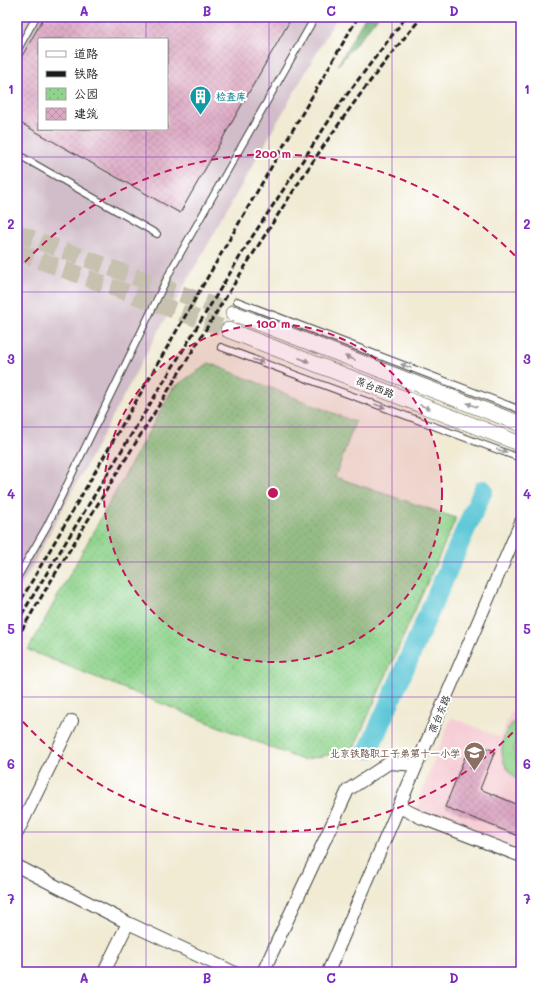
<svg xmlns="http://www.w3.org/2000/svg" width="538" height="989" viewBox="0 0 538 989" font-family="Mali,'LXGW WenKai TC',sans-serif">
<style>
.built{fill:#f6cfd6}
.railway{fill:#d1bdc9;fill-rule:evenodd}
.grass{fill:#8fd38c;stroke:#567854}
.forest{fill:url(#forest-crowns);stroke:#48684a}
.park{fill:url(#park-dots);stroke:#567854}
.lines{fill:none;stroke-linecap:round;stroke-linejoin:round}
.river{stroke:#5dc7d7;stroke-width:20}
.building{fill:url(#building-cross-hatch);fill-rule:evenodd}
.secondary-tunnel{stroke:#c6c2af;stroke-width:17;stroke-dasharray:17 8;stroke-linecap:butt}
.service-casing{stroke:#3c3b38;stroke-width:8}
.minor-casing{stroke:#3c3b38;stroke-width:14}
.tertiary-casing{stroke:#3c3b38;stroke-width:16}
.service{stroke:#fff;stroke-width:6}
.minor{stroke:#fff;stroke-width:12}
.tertiary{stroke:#fff;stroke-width:15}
.rail{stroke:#1c1c1c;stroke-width:3;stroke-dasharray:6 3;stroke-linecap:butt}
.oneway{fill:#999}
.grid{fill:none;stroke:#7b2cbf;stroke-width:1;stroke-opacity:0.55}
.ring{fill:none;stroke:#c2185b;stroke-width:2;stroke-dasharray:7 5}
.labels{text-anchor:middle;stroke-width:4;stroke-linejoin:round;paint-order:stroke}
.culture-label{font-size:10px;font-weight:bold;fill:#0d838f;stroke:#fff;text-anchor:start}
.street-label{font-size:10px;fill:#1c1c1c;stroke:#fff}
.education-label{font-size:10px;font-weight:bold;fill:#785e54;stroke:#fff;text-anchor:end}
.centre{fill:#c2185b;stroke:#fff;stroke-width:2}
.ring-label{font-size:12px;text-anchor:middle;font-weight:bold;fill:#c2185b;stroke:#fff;stroke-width:4;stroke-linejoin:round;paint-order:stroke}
.neatline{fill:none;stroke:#7b2cbf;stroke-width:1.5}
.grid-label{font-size:13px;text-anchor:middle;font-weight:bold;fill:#7b2cbf}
</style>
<defs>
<pattern id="forest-crowns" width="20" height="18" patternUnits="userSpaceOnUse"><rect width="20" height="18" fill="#73b578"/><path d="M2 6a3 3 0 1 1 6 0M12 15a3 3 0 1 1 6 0" fill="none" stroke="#5e9262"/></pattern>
<pattern id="park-dots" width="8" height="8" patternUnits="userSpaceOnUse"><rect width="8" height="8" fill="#8fd38c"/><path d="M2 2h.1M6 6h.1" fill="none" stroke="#7bb578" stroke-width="1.8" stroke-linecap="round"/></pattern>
<pattern id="building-cross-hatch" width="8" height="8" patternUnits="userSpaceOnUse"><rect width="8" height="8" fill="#dda8c3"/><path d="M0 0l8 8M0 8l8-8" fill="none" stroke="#bd90a7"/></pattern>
</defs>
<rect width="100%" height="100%" fill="#fff"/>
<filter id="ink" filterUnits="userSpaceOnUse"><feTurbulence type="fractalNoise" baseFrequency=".025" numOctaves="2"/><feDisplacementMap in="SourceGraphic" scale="8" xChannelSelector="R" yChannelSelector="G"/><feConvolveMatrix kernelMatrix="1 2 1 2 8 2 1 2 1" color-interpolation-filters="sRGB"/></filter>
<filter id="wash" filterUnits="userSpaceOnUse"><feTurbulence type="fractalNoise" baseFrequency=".012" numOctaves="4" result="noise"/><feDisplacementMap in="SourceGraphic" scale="16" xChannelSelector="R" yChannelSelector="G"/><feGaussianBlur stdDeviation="0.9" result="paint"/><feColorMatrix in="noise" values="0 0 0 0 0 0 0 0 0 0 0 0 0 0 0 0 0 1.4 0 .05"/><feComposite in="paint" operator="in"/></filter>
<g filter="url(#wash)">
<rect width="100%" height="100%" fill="#f1ebd4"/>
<path class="built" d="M517,699L521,701V850L415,809L451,717L500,737Z"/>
<path class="railway" d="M17,17H337L153,341L17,594ZM39,39H167V129H39Z"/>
<path class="grass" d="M521,716V733L515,744L514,751L517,764L521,770V782C495,767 496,732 521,716Z"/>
<path class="forest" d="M365,17H378L338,65Z"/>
<path class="park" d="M209,363L355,422L335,477L456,518L353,750L302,760L28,650L173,388Z"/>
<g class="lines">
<path class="river" d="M369,749L483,490"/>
</g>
<g id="blocks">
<path class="building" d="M44,17H292L180,213L17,121V65ZM39,39H167V129H39Z
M471,742L495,751L480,789L521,806V837L445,807Z"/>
</g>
</g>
<g filter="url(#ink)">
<use href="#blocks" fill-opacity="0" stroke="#3c3b38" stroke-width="1"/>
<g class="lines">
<path class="secondary-tunnel" d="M17,233L233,313
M17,252L228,330"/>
<defs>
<path id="service" d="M17,51L36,17
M17,154L157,234
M237,301L521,410
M221,347L517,457H521
M17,578L47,526L172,268L315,17"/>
<path id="minor" d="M399,807L422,818L521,856
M17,833L72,721
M17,866L128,923L233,972
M104,972L128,923
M263,972L348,790L389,763L417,765
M328,972L521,522"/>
<path id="tertiary" d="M233,313L521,424
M228,330L521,444"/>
</defs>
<use href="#service" class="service-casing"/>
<use href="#minor" class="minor-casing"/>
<use href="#tertiary" class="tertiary-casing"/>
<use href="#service" class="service"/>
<use href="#minor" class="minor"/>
<use href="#tertiary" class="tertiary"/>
<path class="rail" d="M17,607L358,17
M17,622L252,237L342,101L406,17
M17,638C78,534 143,432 206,329C273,222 339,113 422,17"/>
</g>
<defs><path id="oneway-solid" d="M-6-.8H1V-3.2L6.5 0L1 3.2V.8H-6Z"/></defs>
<g class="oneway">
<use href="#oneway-solid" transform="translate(350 358) rotate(-159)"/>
<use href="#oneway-solid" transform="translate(304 360) rotate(21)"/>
<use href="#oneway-solid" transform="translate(258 361) rotate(20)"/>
<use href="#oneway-solid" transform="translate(406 366) rotate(-159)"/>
<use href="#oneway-solid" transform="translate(472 405) rotate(-159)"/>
<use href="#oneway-solid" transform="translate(380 406) rotate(20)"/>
<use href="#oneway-solid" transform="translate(425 407) rotate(21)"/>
<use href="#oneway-solid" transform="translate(502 451) rotate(20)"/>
</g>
</g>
<path class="grid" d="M146,17V39M269,17V972M392,17V972M146,129V972M17,157H521M17,292H521M17,427H521M17,562H521M17,697H521M17,832H521"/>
<circle cx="273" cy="493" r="169" fill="#c2185b" fill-opacity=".12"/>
<g class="ring">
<circle cx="273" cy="493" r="169"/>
<path d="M521 724A339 339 0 0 1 17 715M17 271A339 339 0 0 1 521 262"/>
</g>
<defs>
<symbol id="building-pin" viewBox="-11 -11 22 30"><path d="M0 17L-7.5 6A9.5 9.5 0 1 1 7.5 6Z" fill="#0f9aa8" stroke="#fff"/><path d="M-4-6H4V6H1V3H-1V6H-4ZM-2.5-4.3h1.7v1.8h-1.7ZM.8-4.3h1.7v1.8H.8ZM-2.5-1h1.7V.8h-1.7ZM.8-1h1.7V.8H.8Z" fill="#fff"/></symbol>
<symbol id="school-pin" viewBox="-11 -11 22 30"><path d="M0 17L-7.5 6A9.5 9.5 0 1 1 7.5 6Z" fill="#8d6e63" stroke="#fff"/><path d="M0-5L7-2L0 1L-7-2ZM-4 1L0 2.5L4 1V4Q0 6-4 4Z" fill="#fff"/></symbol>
</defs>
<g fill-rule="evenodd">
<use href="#building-pin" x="188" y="84" width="25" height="34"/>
<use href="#school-pin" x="462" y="740" width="25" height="34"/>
</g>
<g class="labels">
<g class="culture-label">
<text x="216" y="100">检查库</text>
</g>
<g class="street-label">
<text transform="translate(375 387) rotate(21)" y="4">葆台西路</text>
<text transform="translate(439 714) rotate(-67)" y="4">葆台东路</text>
</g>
<g class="education-label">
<text x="460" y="757">北京铁路职工子弟第十一小学</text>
</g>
</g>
<circle cx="273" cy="493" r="6" class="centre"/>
<g class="ring-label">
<text x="273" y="158">200 m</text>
<text x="273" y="328">100 m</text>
</g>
<rect width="538" height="989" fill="none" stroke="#fff" stroke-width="44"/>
<rect x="38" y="38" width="130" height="92" fill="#ffffff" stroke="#a4a4a4"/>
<rect x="46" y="51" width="20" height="6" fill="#ffffff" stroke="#a4a4a4"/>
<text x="74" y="58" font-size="12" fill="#1c1c1c">道路</text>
<rect x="46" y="71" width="20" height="6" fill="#1c1c1c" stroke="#a4a4a4"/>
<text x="74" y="78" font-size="12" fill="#1c1c1c">铁路</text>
<rect x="46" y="88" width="20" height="12" fill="url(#park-dots)" stroke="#a4a4a4"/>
<text x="74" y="98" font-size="12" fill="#1c1c1c">公园</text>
<rect x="46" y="108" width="20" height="12" fill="url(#building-cross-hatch)" stroke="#a4a4a4"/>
<text x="74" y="118" font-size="12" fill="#1c1c1c">建筑</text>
<rect x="22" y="22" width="494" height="945" class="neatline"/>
<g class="grid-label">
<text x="84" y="16">A</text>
<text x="207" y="16">B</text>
<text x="331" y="16">C</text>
<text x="454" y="16">D</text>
<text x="11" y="94">1</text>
<text x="527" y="94">1</text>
<text x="11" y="229">2</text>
<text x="527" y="229">2</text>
<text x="11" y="364">3</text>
<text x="527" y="364">3</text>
<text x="11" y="499">4</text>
<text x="527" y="499">4</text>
<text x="11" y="634">5</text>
<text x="527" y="634">5</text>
<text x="11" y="769">6</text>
<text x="527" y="769">6</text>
<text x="11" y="904">7</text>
<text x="527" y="904">7</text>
<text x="84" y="983">A</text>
<text x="207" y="983">B</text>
<text x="331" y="983">C</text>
<text x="454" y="983">D</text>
</g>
</svg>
